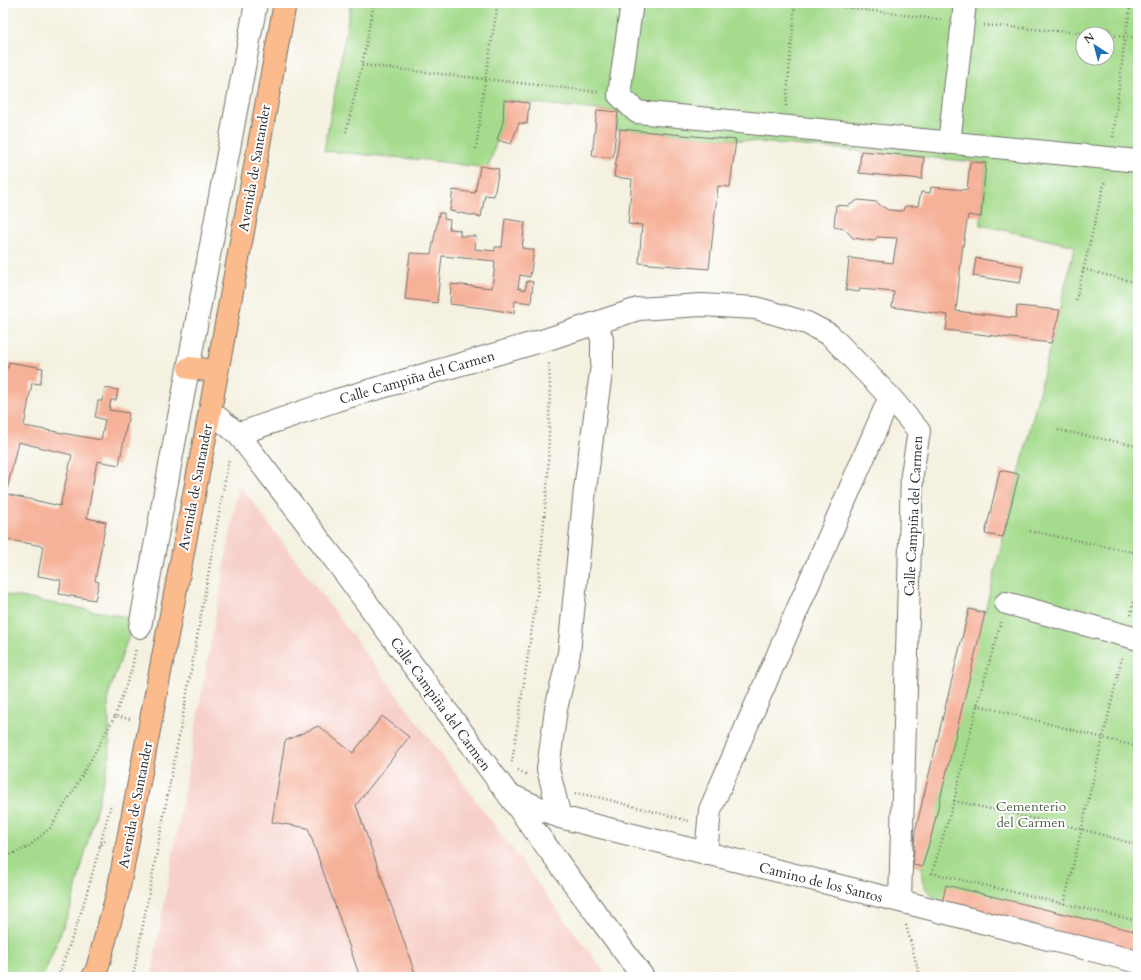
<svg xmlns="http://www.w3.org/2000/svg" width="1141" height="980" viewBox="0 0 1141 980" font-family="Cardo,serif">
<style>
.built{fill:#f7d0ca}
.green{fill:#a4db8c;stroke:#68835c;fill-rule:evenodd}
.building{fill:#f6b199;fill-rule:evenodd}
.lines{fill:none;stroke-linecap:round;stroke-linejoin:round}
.minor-casing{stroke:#71706a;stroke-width:24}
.major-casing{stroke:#71706a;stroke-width:24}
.path{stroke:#71706a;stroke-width:2.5;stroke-dasharray:1 3;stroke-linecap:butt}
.minor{stroke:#fff;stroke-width:22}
.major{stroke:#fbbb8d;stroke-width:22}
.labels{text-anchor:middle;stroke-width:4;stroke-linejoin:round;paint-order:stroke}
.street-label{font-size:14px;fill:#2b2b2b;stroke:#fff}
.park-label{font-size:14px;fill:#4f6048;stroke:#fff}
</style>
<rect width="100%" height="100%" fill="#fff"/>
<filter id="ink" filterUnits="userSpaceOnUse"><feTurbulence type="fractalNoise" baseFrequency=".025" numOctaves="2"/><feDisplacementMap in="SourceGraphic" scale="8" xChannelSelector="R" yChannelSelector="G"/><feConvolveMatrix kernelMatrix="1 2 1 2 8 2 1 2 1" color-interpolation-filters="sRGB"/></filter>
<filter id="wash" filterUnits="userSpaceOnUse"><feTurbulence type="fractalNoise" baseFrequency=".012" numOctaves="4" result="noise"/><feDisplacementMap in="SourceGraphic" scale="16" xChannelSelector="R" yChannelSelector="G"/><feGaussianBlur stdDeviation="0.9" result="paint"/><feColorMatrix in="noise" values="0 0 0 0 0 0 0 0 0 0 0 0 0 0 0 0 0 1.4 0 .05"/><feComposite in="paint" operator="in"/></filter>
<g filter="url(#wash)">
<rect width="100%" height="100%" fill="#f4f1e0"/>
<path class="built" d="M239,484L608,977H151Z"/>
<path class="green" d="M351,3H1138V951L942,903C926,892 921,887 922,867L913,865L969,609L985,612L1075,246L981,225V217L986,163L861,151L736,140L616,129L618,112L505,100L503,122L488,168L426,160L324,151ZM1083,34H1107V58H1083Z
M3,594L127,617L132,626L108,696L110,756L71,907L43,977H3Z"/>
<g id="blocks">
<path class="building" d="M504,100L529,103L527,124L519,123L511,144L497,140L503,122Z
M597,110L618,112L613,158L592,156Z
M620,129L736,140L730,187L718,186L709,269L639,263L642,225L628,224L632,179L614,177Z
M861,151L924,157L922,179L859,173Z
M970,162L986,163L981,217L968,215L962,252L956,311L1016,318L1017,306L1060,310L1051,343L946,330L948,315L892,307L894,292L860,289L859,292L846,290L849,258L893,263L897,238L877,237L874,241L853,238L845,229L834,227L836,205L848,206L858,200L877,202L881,206L887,209L888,210L903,211L904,207L906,206H918L921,192L930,193L931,187L967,190Z
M480,166L499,169L494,196L485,195L481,217L450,211L453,190L475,193Z
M439,213H444V219L450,220L449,229L460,230V236H476L475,249L495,251V247H502L505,219L525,222L522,248L534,250L530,277L520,275L518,288L525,290L527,281L533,282L531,303L515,301L514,313L483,308L450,304L451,284L492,288L494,272L495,261L442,256L437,303L405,299L410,253L431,254Z
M976,258L1023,266L1020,283L973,276Z
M9,362L43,368L40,384L32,383L24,426L101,440L105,420L95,417L98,401H102L105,388L118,390L116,400H111L109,410L129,413L119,465L97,461L87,518L106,522L95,581L99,582L95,600L59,594L61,580L38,576L43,546L3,539V367L8,368ZM18,442L72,455L60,506L6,494Z
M1000,470L1019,474L1003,537L985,534Z
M969,609L985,613L931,837L922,867L913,865L915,832Z
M382,716L409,737L356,805L415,973L404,977H360L308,828L272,822L285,741L318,726L353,753Z
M946,885L1138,932V951L942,903Z"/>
</g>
</g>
<g filter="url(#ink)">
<use href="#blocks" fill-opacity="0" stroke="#71706a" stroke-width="1"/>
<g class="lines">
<defs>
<path id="minor" d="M632,3L619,95L637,112L1138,161
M949,143L965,3
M210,411L238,434L338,564L643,977
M238,434L337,400L548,339L638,309L701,305L756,308L807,323L830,335L890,397L919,431L912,474L900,901
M1006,603L1138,639
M140,627L256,3
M508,794L560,817L900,901L1138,962
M560,817L548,769L556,709L569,653L585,489L602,365V339L596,323
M706,854L710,810L890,397"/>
<path id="major" d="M189,368L217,371
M93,977L97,969L118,892L210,411L285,3"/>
</defs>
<use href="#minor" class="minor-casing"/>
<use href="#major" class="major-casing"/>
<path class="path" d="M813,3L942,20
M984,25L1094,34
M1107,35L1138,38
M362,65L599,92
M786,106L795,3
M346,132L362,65L374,3
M1113,137L1125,37L1131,3
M476,149L485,80L498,3
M1083,269L1138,283
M1076,300L1105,180
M1058,430L1138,446
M1030,531L1138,553
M1131,615L1138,582
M1001,622L977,705L954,801L932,873L1138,921
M977,705L1138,747
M115,716L131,672L136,648
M512,762L538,588L548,476L550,386L549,361
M518,770L528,775
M575,793L598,797L689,821
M954,801L1081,829L1138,845
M100,846L111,804
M3,858L28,847L50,828L75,788L115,716L130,719
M1064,904L1122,657
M906,925L920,977
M58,977L82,910L100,846L105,841
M133,977L185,704L229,458"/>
<use href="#minor" class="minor"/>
<use href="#major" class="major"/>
</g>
</g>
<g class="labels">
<g class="street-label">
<text transform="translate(254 168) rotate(-80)" y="5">Avenida de Santander</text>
<text transform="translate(417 377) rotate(-16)" y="5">Calle Campiña del Carmen</text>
<text transform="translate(195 487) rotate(-79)" y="5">Avenida de Santander</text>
<text transform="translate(913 516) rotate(-87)" y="5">Calle Campiña del Carmen</text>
<text transform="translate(441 704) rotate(54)" y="5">Calle Campiña del Carmen</text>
<text transform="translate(135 805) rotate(-79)" y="5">Avenida de Santander</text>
<text transform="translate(821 882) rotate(14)" y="5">Camino de los Santos</text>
</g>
<g class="park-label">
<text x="1031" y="811">Cementerio<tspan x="1031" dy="16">del Carmen</tspan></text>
</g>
</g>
<rect width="1141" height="980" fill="none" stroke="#fff" stroke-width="16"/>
<g transform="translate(1095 46) rotate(324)"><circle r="19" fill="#ffffff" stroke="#aaaaaa"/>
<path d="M0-3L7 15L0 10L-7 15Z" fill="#1f6fb2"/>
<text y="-6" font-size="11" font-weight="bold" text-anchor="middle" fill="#2b2b2b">N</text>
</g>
</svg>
